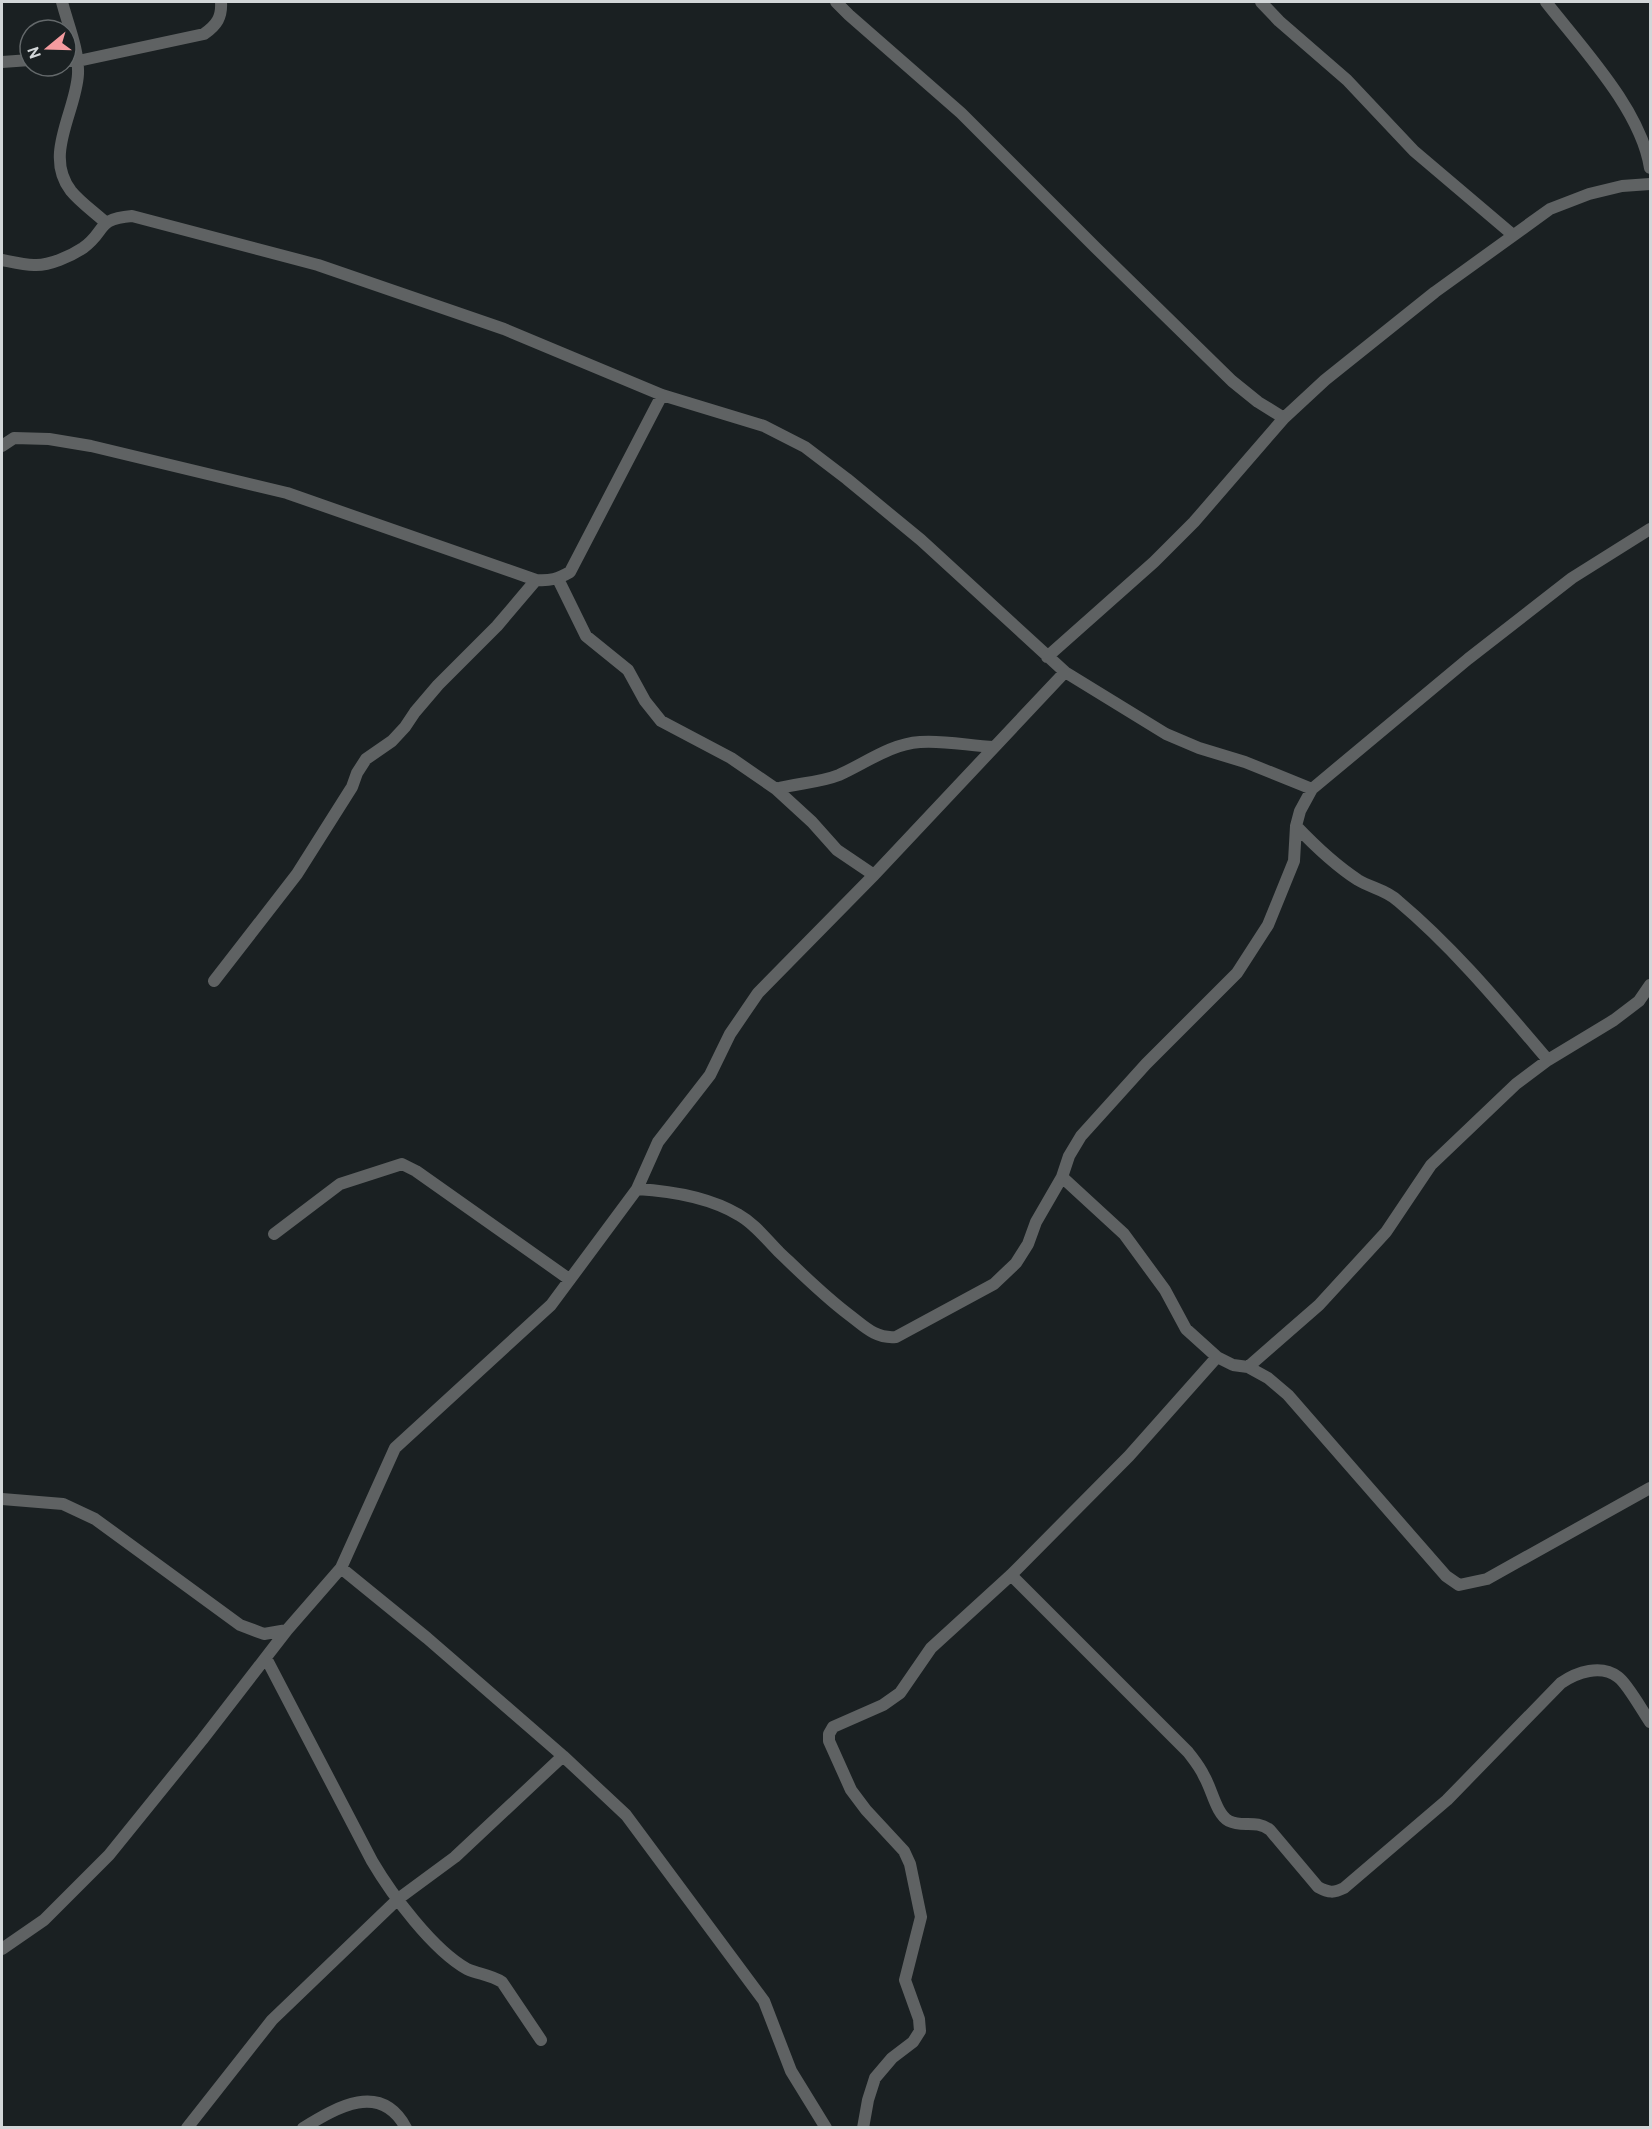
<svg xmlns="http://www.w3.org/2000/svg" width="1652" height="2129" viewBox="0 0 1652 2129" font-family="Overpass,sans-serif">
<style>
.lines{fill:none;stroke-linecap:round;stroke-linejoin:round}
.street{stroke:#5f6263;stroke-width:12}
</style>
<rect width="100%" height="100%" fill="#1a2022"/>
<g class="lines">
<path class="street" d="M62,2C68,25 79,50 78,74C76,112 43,155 71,191C80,202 94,212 105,222
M836,2L849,15L961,113L1096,248L1232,381L1258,402L1284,418
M1261,2L1279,21L1347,80L1414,151L1513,235
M1546,2C1582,48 1641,110 1650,168
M66,61H78L204,34C217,25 222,17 221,2
M2,62L30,60
M2,260C12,262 24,265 34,265C49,266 71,256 83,248C107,231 95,219 132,216L318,265L504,329L662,395L764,426L805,447L847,479L921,540L1065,672L1166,734L1199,748L1245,762L1312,789
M2,446L14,438L49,439L91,446L287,493L536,580C550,581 558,579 570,572L662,395
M558,579L586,636L628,670L645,701L661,721L731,758L776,789L812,822L837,850L874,875
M1047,657L1154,562L1194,522L1284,418L1325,380L1435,292L1550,209L1589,194L1622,186L1650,184
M776,789C797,783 819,783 839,775C866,763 890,744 920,742C944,740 970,746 994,747
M1296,826C1315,846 1335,865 1358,880C1371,888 1387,890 1398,901C1454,948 1501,1005 1548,1060
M214,981L297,874L352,787L357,773L366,759L392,741L405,727L415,712L438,685L497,626L536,580
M1062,1177L1124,1234L1165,1290L1186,1329L1217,1357L1233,1365L1248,1367L1268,1378L1288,1395L1446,1576L1459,1585L1487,1579L1650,1488
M637,1189L658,1142L710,1075L730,1034L758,993L874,875L1065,672
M274,1234L340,1184L402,1164L416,1171L569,1279
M1248,1367L1319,1305L1386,1232L1431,1165L1516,1084L1548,1060L1614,1020L1639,1001L1650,985
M2,1499L63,1504L95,1519L240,1625L264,1634L287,1630L341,1568L395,1448L551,1305L637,1189C671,1191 709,1197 739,1215C755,1224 766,1239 779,1252C802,1274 823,1295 848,1314C864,1326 875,1339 896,1337L994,1284L1016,1263L1028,1244L1036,1222L1062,1177L1069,1156L1081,1136L1146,1064L1237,973L1268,925L1294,861L1296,826L1300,811L1312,789L1468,659L1572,578L1650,529
M341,1568L427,1638L563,1756L626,1815L764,2001L791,2071L826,2128
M1011,1575L1188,1752C1194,1760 1200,1767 1204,1776C1212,1789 1216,1814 1229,1821C1243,1828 1255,1819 1270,1830L1318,1887C1329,1893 1334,1893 1344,1888L1447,1800L1561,1683C1577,1672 1601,1664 1618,1677C1627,1683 1643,1712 1650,1722
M266,1658L372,1861C392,1895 433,1950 467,1969C478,1974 491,1975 502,1982L541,2040
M2,1949L44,1920L109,1855L202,1740L287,1630
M187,2128L272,2020L398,1899L455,1857L563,1756
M303,2128C337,2107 381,2081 406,2128
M863,2128L868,2100L875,2078L892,2058L913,2042L920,2031L919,2019L905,1980L921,1917L910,1864L904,1851L866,1810L851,1790L829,1741V1734L833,1727L883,1705L900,1693L931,1648L1011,1575L1129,1456L1217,1357"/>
</g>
<rect width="1652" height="2129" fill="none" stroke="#d2d6d8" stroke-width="6"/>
<g transform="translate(48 48) rotate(251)"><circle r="28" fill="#1a2022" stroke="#64696b" stroke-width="1.5"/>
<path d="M0-4.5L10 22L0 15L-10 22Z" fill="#f49b9f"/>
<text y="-9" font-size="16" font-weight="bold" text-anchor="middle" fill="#d2d6d8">N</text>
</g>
</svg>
